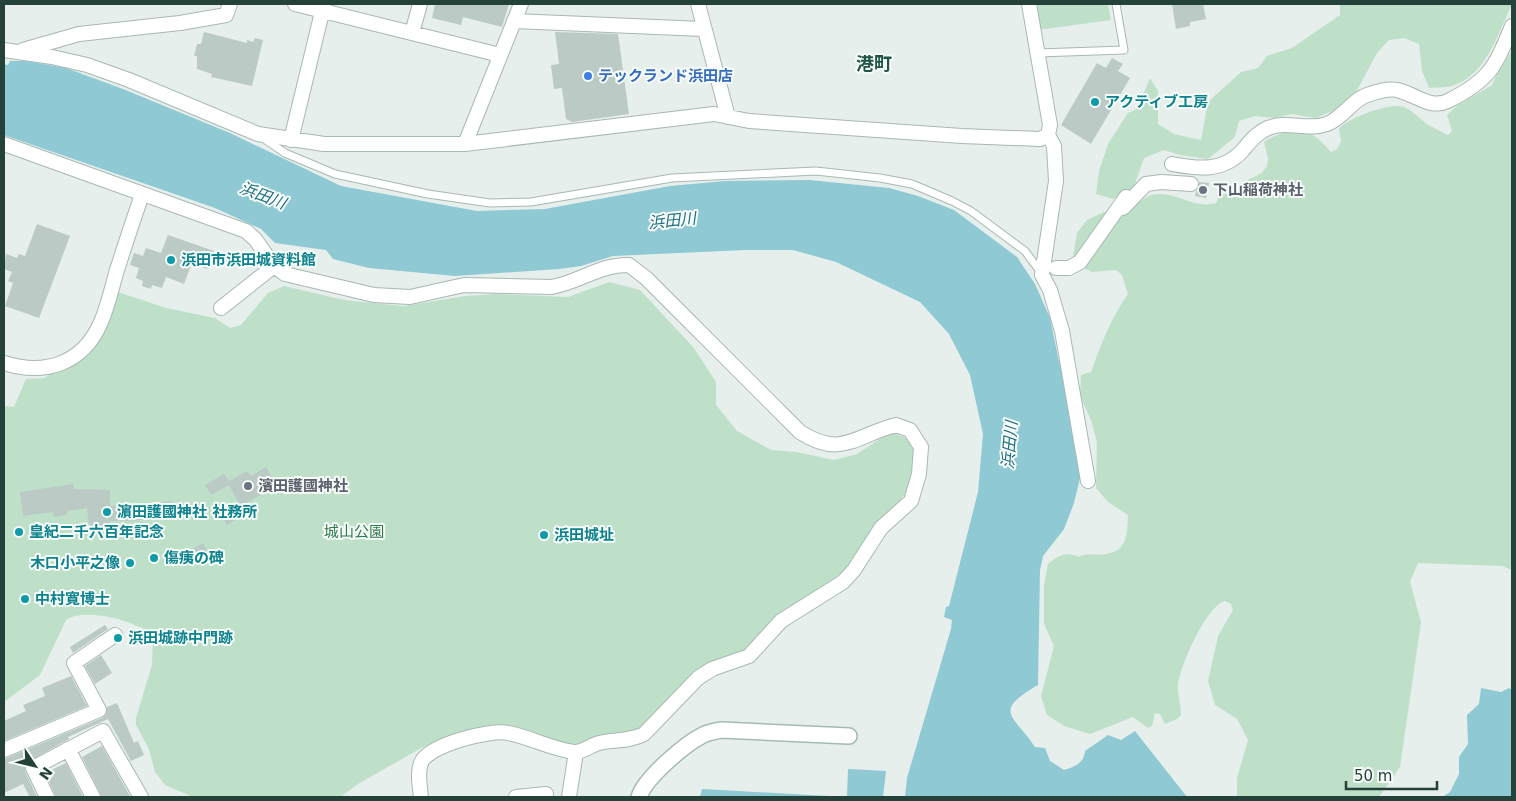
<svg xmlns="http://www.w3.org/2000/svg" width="1516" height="801" viewBox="0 0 1516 801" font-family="'DejaVu Sans','Noto Sans JP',sans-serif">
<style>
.green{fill:#bfe0c8}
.water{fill:#8ec9d4}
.building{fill:#bbcac4}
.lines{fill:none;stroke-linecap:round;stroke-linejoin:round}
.lane-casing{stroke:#a8b8b2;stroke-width:9}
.street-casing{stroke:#a8b8b2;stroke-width:16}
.secondary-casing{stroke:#a4bbb3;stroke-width:18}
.lane{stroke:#fff;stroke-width:7}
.street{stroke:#fff;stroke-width:14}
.secondary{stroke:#fff;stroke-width:15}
.shop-dot{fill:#3f7fe0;stroke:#f7fbf9;stroke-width:2}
.culture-dot{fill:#0f9aa8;stroke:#f7fbf9;stroke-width:2}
.worship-dot{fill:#6b7280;stroke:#f7fbf9;stroke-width:2}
.labels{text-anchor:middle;stroke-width:4;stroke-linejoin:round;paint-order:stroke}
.shop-label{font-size:15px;font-weight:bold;fill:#366cbe;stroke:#f7fbf9;text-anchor:start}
.culture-label{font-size:15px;font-weight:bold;fill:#0d838f;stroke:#f7fbf9;text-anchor:start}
.worship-label{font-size:15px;font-weight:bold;fill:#5b616d;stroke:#f7fbf9;text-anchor:start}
.park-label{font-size:15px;fill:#2d7a4b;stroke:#f7fbf9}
.water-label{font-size:16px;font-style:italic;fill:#1c6f80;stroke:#f7fbf9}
.quarter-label{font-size:18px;font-weight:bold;fill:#1f5548;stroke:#f7fbf9}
</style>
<rect width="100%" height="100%" fill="#e6efeb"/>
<path class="green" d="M1034,4H1108L1111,20L1038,30Z
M1340,4H1512C1498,33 1487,75 1452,86C1445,88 1436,87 1429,88L1422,71L1419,44L1404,38L1389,40L1377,53L1354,96L1333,111L1315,118L1292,114L1275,118L1255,116L1239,121L1235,137L1208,159L1180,155L1164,150L1144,158L1133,189L1113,199L1096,194L1099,171L1108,144L1128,113L1137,109L1150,78L1158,91V124L1174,134L1201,140L1208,102L1241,72L1258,68L1267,56L1292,48L1340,15Z
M1512,51V570L1502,566L1418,563L1410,582L1421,622L1400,767L1379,797H1237V778L1248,740L1237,719L1215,705L1208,681L1218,636L1233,610L1231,604L1225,601C1206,606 1181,665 1178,684C1177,693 1181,705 1181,715L1177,719L1165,724L1160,714L1155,713L1152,726L1148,728L1133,717L1090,734L1064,726L1047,715L1041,696L1054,646L1044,624V585L1048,564C1058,555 1067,551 1079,557C1089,552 1096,556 1106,554C1128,551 1127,533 1128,515L1108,502L1096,488L1097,442L1091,420L1080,396L1081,375L1091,372C1101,344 1111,318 1128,294L1122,275L1116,270L1092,272L1079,266L1073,256L1077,233L1087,220L1104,212L1125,214C1133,208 1142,198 1151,195C1175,189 1193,210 1216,203L1221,193L1262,173L1267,166L1268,159L1264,142C1276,133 1299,127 1313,135C1320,139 1325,146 1331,152L1337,149L1341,142L1339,129C1347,118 1391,102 1404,107C1412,110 1420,119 1427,124C1433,128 1441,131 1448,135L1452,131L1447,115L1458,105L1492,85L1500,67Z
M609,282L640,290L694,348L716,382V405L737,431L771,450L796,452L834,460L857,454L890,432L907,438L913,447L914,459L908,490L853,561L831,582L744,653L724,659L642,729L580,745L563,746L519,731L436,742L423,747L358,784L340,797H193L165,785L155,772L149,749L136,725V718L152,665L153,636C138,621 84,607 66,620L40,675L4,702V406L14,407L26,379L44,378L81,356L98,340L108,324L118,292L166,308L215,318L230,328L241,325L268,293L284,286L344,300L404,306L465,296L496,294L568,297Z"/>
<path class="water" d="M10,61H26L66,68L123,89L230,133L341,186L477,211L545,209L670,186L725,181L809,180L889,188L918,196L954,210L1017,257L1035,284L1050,318L1059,362L1063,364L1082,470L1074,503L1064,529L1043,556L1040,570L1038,685C991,712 1014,715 1035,747L1045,748L1050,761L1064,770C1075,767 1084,763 1085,751L1108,735L1121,740L1135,731L1187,797H905L907,778L951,629L952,620L944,617L946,607L949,606L978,492L983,434L970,375L949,334L920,302L836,262L793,250H745L613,256L581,266L559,269L455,276L369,268L333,259L326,250L275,243L261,229L215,208L4,135V64L8,65Z
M1481,688L1501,692L1509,688L1512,690V797H1442L1450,792L1459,774V757L1468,744L1467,715L1479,704Z
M848,769L886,771L883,797H700L702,789L847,797Z"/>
<path class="building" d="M435,4H509L502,27L463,17L461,25L432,18Z
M1172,4H1203L1206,19L1190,22V26L1176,29Z
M204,32L247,43V40L253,42L255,38L263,40L252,86L211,77L212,74L197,69V56H194L197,44H201Z
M555,32L618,34L629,114L572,122L566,119L562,88L554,89L551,65L559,64Z
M1112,58L1123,64L1118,71L1130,78L1091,144L1061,125L1097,63L1106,68Z
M1199,182L1209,183L1206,198L1195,196Z
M37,224L70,236L39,318L5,306L13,283L8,281L12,272L4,269L6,254L17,258L19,254L25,256Z
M168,235L214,251L207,269L192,263L184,284L166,277L162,288L152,285L151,289L142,286L143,281L136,278L139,268L130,265L134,253L143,256L146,248L161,253Z
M266,467L274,481L257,490L260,495L242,506L246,514L227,525L221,514L239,504L229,485L211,495L205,485L224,474L229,481L247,471L251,476Z
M73,484L74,489L110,490V506L128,507L171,501L173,516L132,521H110V525H102V528H89L87,508L67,511V515L54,517L53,512L23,516L20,492Z
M203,543L208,553L196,560L191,550Z
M105,625L108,629L73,653L70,647Z
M101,655L112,673L95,684L85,666Z
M71,676L87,706L4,741V721L26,711L23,705L45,696L42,688Z
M117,703L134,743L138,741L144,755L131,761L108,719L68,737L69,739L26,763L25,771L37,797H30L23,784L4,793V759L102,718L106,715L107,707Z
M102,746L130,796L102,797L82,757Z
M66,763L83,797H56L45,773Z"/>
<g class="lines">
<defs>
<path id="lane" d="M1038,53L1124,50L1116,4
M263,138L285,153L335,174L428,194L490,203L531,202L672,178L816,171L880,178L912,184L952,201L971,211L1025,251L1042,274"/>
<path id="street" d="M295,4L500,55
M698,4L728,117
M514,21L703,29
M412,33L420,4
M4,50L52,57L87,65L129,80L258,134L324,144H465L714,114L749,121L962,136L1040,139L1048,135L1050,125L1029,4
M23,50L79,34L180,23L226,15L230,4
M1048,135L1054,146L1056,181L1042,275L1050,290L1062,331L1088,481
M291,140L324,4
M4,144L246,231L255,239L274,266L285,274L374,295L410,297L464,285L551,287C578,283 600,264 629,265L646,278L800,432C842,459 856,435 896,425L910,430L921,447L919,474L911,501L881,528L854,570L843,582L781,621L749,656L712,669L698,678L644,734C628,742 615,739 599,743C591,745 582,753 574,752C551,749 530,737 508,733C490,729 428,745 421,763C417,773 420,787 421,797
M465,144L521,4
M1172,164C1198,169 1223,172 1242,151C1250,142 1256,133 1268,128C1288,120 1307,131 1327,124C1343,118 1352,100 1367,95C1376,92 1388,88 1397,90C1414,93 1429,110 1448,101C1490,80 1495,67 1512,26
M1123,208L1146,184L1161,182L1191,184
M1056,268H1069L1080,262L1126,197
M221,308L274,266
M4,363C45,376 83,364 101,322C108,306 112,287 117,270C125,245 133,220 142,195
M68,749L93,797
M4,750L99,710L74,663L115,635
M47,797L33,768L103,731L141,797
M516,797L546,794
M569,797L576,752"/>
<path id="secondary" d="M639,797C645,778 685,744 703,735C709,732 715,731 722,730L849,736"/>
</defs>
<use href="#lane" class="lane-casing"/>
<use href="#street" class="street-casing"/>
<use href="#secondary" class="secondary-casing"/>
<use href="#lane" class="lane"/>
<use href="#street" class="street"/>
<use href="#secondary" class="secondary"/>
</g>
<circle class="shop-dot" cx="588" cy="76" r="5"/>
<g class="culture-dot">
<circle cx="1095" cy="102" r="5"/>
<circle cx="171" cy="260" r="5"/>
<circle cx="107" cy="512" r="5"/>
<circle cx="19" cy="532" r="5"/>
<circle cx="544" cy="535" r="5"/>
<circle cx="154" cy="558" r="5"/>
<circle cx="130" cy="563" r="5"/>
<circle cx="25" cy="599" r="5"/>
<circle cx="118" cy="638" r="5"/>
</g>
<g class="worship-dot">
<circle cx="1203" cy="190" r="5"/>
<circle cx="248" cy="486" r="5"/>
</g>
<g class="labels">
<g class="shop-label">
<text x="598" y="81">テックランド浜田店</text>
</g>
<g class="culture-label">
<text x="1105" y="107">アクティブ工房</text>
<text x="181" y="265">浜田市浜田城資料館</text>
<text x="117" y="517">濵田護國神社 社務所</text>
<text x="29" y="537">皇紀二千六百年記念</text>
<text x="554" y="540">浜田城址</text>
<text x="164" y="563">傷痍の碑</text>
<text x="120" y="568" text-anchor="end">木口小平之像</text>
<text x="35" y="604">中村寛博士</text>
<text x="128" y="643">浜田城跡中門跡</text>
</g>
<g class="worship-label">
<text x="1213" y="195">下山稲荷神社</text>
<text x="258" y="491">濱田護國神社</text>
</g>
<g class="park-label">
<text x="354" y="537">城山公園</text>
</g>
<g class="water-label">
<text transform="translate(263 195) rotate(21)" y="6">浜田川</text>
<text transform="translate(672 220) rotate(-6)" y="6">浜田川</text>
<text transform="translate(1009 445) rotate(-85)" y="6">浜田川</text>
</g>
<g class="quarter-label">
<text x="874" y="70">港町</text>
</g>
</g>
<rect width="1516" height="801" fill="none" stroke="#24423a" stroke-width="10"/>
<g transform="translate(35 766) rotate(125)" stroke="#f7fbf9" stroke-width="4" paint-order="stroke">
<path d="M0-4L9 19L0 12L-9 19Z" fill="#24423a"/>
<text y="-8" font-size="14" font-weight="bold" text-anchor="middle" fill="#24423a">N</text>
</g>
<path d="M1346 781v8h91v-8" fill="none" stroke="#24423a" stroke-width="2.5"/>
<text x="1354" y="781" font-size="15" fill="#24423a" stroke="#f7fbf9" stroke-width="4" paint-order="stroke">50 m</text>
</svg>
